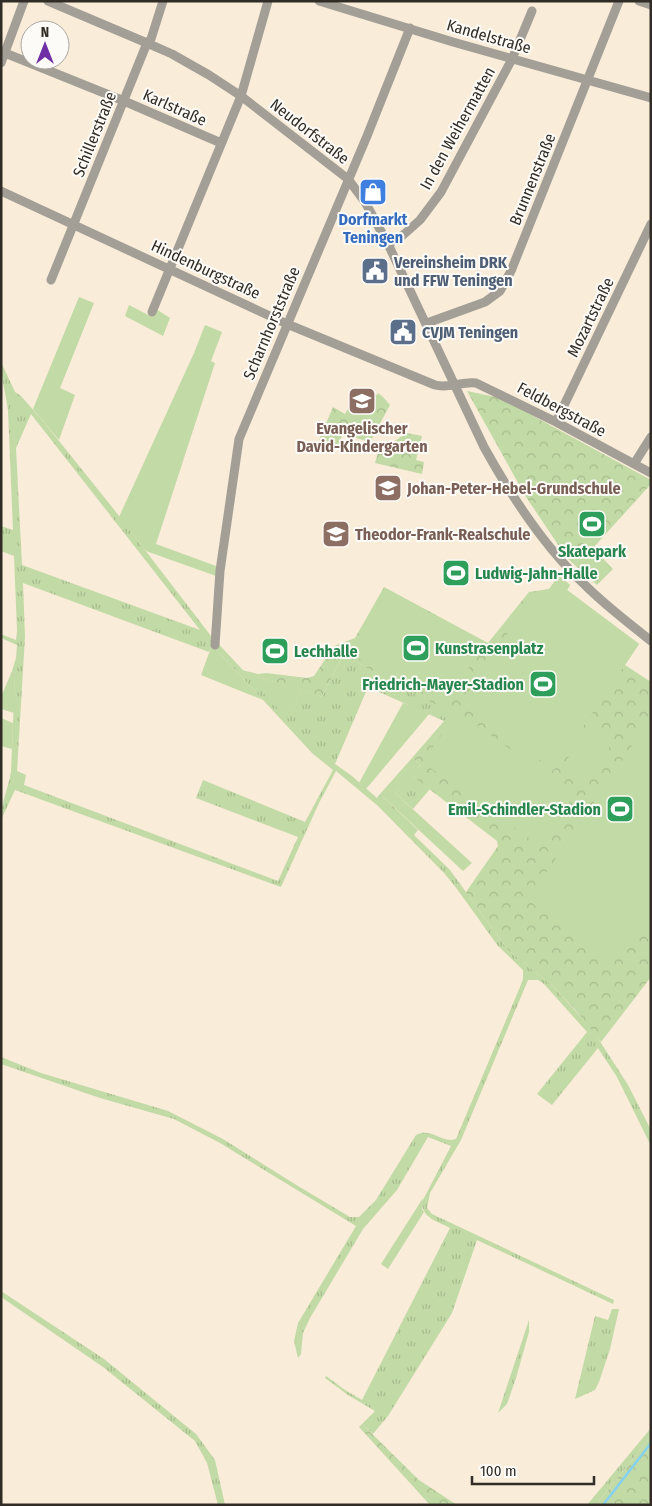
<svg xmlns="http://www.w3.org/2000/svg" width="652" height="1506" viewBox="0 0 652 1506" font-family="'Fira Sans Condensed',sans-serif">
<style>
.grass{fill:url(#grass-tufts);fill-rule:evenodd}
.forest{fill:url(#forest-crowns)}
.garden{fill:#c2daa5}
.lines{fill:none;stroke-linecap:round;stroke-linejoin:round}
.stream{stroke:#86d2ee;stroke-width:2.5}
.minor{stroke:#a39f96;stroke-width:9}
.labels{text-anchor:middle;stroke-width:4;stroke-linejoin:round;paint-order:stroke}
.street-label{font-size:16px;fill:#312c25;stroke:#fdfbf7}
.shop-label{font-size:16px;font-weight:bold;fill:#366cbe;stroke:#fdfbf7}
.service-label{font-size:16px;font-weight:bold;fill:#4e5e75;stroke:#fdfbf7;text-anchor:start}
.education-label{font-size:16px;font-weight:bold;fill:#785e54;stroke:#fdfbf7;text-anchor:start}
.leisure-label{font-size:16px;font-weight:bold;fill:#27864d;stroke:#fdfbf7;text-anchor:start}
</style>
<defs>
<pattern id="grass-tufts" width="24" height="20" patternUnits="userSpaceOnUse" patternTransform="scale(1.25)"><rect width="24" height="20" fill="#c2daa5"/><path d="M3 7l-1-3M5 7V3M7 7l1-3M15 17l-1-3M17 17v-4M19 17l1-3" fill="none" stroke="#a7bb8e"/></pattern>
<pattern id="forest-crowns" width="20" height="18" patternUnits="userSpaceOnUse" patternTransform="scale(1.25)"><rect width="20" height="18" fill="#c2daa5"/><path d="M2 6a3 3 0 1 1 6 0M12 15a3 3 0 1 1 6 0" fill="none" stroke="#a7bb8e"/></pattern>
</defs>
<rect width="100%" height="100%" fill="#f9ecd9"/>
<path class="grass" d="M1,362L15,392L21,396L43,421L112,507L211,636L288,718L301,690L322,697L343,655L452,713L444,721L368,687L335,764L352,776L377,798L380,794L418,830L414,835L450,870L508,950L553,986L594,1032L628,1085L651,1130V1146L617,1077L598,1048L552,1105L537,1094L587,1032L544,984L538,980H528L461,1140L430,1193L427,1208L432,1214L614,1300L613,1304L477,1240L452,1313L388,1416L373,1434L362,1424L375,1411L348,1395L325,1378L326,1376L345,1390L362,1400L450,1228C438,1221 422,1219 422,1202L451,1146L428,1137L397,1190L363,1229L310,1318L303,1333L301,1354L298,1358L294,1341L298,1323L356,1226L220,1143L174,1119L100,1098L1,1064V1057L41,1073L168,1111L223,1139L298,1186L350,1217H359L376,1200L416,1135C431,1127 442,1144 456,1139L520,987L523,979V970L498,946L457,889L444,873L378,806L336,771L319,803L281,887L15,790L1,820C1,803 8,789 11,772L15,674L12,671L16,658L17,645L1,638V634L16,640L17,630L14,556L1,551V526L13,530L8,411C6,394 1,379 1,362ZM31,414L200,630L22,565L16,448ZM23,583L209,652L212,645L312,753L333,770L305,822L203,780L196,798L298,837L278,881L24,785L26,775L17,771L25,637Z
M411,775L430,789L413,809L395,793Z
M1,1291L104,1359L196,1434L215,1460L225,1505H218L207,1463L195,1441L103,1367L1,1297Z
M612,1309H619L610,1349L599,1382L595,1390L575,1399L595,1316L608,1320Z
M529,1320V1332L516,1378L507,1404L498,1413Z
M651,1428V1436L596,1505H587Z"/>
<path class="forest" d="M360,389L371,395L372,393L377,395L378,393L383,397L390,405L370,442L342,434L339,447L319,440L333,407L345,414Z
M467,391L500,398L651,480V484L593,548L613,569L597,585L567,558L526,497Z
M407,433L422,436L416,460L424,462L422,474L375,463L378,452Z
M559,576L570,585L567,590L639,644L625,665L651,682V977L601,1042L576,1011L553,986L508,950L466,892L498,846L497,841L411,775L421,765L412,758L451,713L343,655L322,697L258,677V674L266,673L307,678L314,676L334,646L355,638L384,587L488,643L529,592L549,589Z
M362,1424L419,1480L457,1505H430L359,1427Z
M651,1436V1505H596Z"/>
<path class="garden" d="M79,297L94,303L60,388L75,395L59,440L33,409Z
M129,305L152,317L156,309L170,318L163,336L125,316Z
M205,325L222,332L211,361L215,363L156,544L216,566V576L146,551L119,517L194,353Z
M593,551L611,569L599,581L582,562Z
M559,576L570,585L567,590L639,644L554,770L461,703L535,592L549,589Z
M384,589L483,642L448,706L349,653Z
M212,645L263,700L201,675Z
M242,670L258,674V677L301,690L288,719Z
M12,671L15,674L14,713L1,709V697Z
M403,703L430,713L366,789L359,783Z
M458,712L575,795L539,845L422,762Z
M1,718L13,723L12,749L1,746Z
M647,724L651,727V914L623,956L609,958L533,904V892Z
M589,727L612,743L584,785L560,770Z
M412,758L421,765L395,793L472,863L463,871L380,794Z
M423,1198L422,1209L424,1212L388,1269L381,1264Z"/>
<g class="lines">
<path class="stream" d="M603,1505L651,1443"/>
<path class="minor" d="M48,1L147,43L172,54L209,75L241,96L348,179L365,202L388,244L484,447C510,494 546,549 586,586C606,606 629,623 651,641
M319,1L453,42L651,98
M639,1L651,5
M5,53L124,101L221,143
M1,63L24,1
M1,191L287,324L435,385C449,389 462,381 476,383L556,422L651,473
M388,244L402,236L420,220L441,192L512,59L532,11
M51,280L147,43L151,39L163,1
M152,312L241,96L268,1
M427,323L485,302L500,291L511,271L619,1
M556,422L651,224
M634,464L651,437
M215,645L220,571L239,439L367,136L410,28"/>
</g>
<defs>
<symbol id="shop-square" viewBox="-11 -11 22 22"><rect x="-9" y="-9" width="18" height="18" rx="4" fill="#3f7fe0" stroke="#fdfbf7"/><path d="M-5-2.5h2.3a2.7 3.5 0 0 1 5.4 0H5L5.5 6h-11ZM-1.5-2.5h3a1.5 2.3 0 0 0-3 0Z" fill="#fff"/></symbol>
<symbol id="civic-square" viewBox="-11 -11 22 22"><rect x="-9" y="-9" width="18" height="18" rx="4" fill="#5c6f8a" stroke="#fdfbf7"/><path d="M-.6-6.5H3V-4.5H.6V-3L4-1V1h2V6H-6V1h2V-1L-.6-3ZM-1.2 2.5V6h2.4V2.5Z" fill="#fff"/></symbol>
<symbol id="school-square" viewBox="-11 -11 22 22"><rect x="-9" y="-9" width="18" height="18" rx="4" fill="#8d6e63" stroke="#fdfbf7"/><path d="M0-5L7-2L0 1L-7-2ZM-4 1L0 2.5L4 1V4Q0 6-4 4Z" fill="#fff"/></symbol>
<symbol id="stadium-square" viewBox="-11 -11 22 22"><rect x="-9" y="-9" width="18" height="18" rx="4" fill="#2e9e5b" stroke="#fdfbf7"/><path d="M0-5a6.5 5 0 1 0 0 10a6.5 5 0 1 0 0-10ZM-3.5-1.8h7v3.6h-7Z" fill="#fff"/></symbol>
</defs>
<g fill-rule="evenodd">
<use href="#shop-square" x="357" y="176" width="32" height="32"/>
<use href="#civic-square" x="359" y="255" width="32" height="32"/>
<use href="#civic-square" x="387" y="316" width="32" height="32"/>
<use href="#school-square" x="346" y="385" width="32" height="32"/>
<use href="#school-square" x="372" y="472" width="32" height="32"/>
<use href="#stadium-square" x="576" y="508" width="32" height="32"/>
<use href="#school-square" x="320" y="518" width="32" height="32"/>
<use href="#stadium-square" x="440" y="557" width="32" height="32"/>
<use href="#stadium-square" x="400" y="632" width="32" height="32"/>
<use href="#stadium-square" x="259" y="635" width="32" height="32"/>
<use href="#stadium-square" x="527" y="668" width="32" height="32"/>
<use href="#stadium-square" x="604" y="793" width="32" height="32"/>
</g>
<g class="labels">
<g class="street-label">
<text transform="translate(489 36) rotate(16)" y="6">Kandelstraße</text>
<text transform="translate(175 107) rotate(24)" y="6">Karlstraße</text>
<text transform="translate(457 128) rotate(-61)" y="6">In den Weihermatten</text>
<text transform="translate(310 131) rotate(38)" y="6">Neudorfstraße</text>
<text transform="translate(94 134) rotate(-68)" y="6">Schillerstraße</text>
<text transform="translate(532 179) rotate(-68)" y="6">Brunnenstraße</text>
<text transform="translate(206 269) rotate(25)" y="6">Hindenburgstraße</text>
<text transform="translate(590 317) rotate(-64)" y="6">Mozartstraße</text>
<text transform="translate(271 323) rotate(-67)" y="6">Scharnhorststraße</text>
<text transform="translate(562 409) rotate(28)" y="6">Feldbergstraße</text>
</g>
<g class="shop-label">
<text x="373" y="225">Dorfmarkt<tspan x="373" dy="18">Teningen</tspan></text>
</g>
<g class="service-label">
<text x="394" y="268">Vereinsheim DRK<tspan x="394" dy="18">und FFW Teningen</tspan></text>
<text x="422" y="338">CVJM Teningen</text>
</g>
<g class="education-label">
<text x="362" y="434" text-anchor="middle">Evangelischer<tspan x="362" dy="18">David-Kindergarten</tspan></text>
<text x="407" y="494">Johan-Peter-Hebel-Grundschule</text>
<text x="355" y="540">Theodor-Frank-Realschule</text>
</g>
<g class="leisure-label">
<text x="592" y="557" text-anchor="middle">Skatepark</text>
<text x="475" y="579">Ludwig-Jahn-Halle</text>
<text x="435" y="654">Kunstrasenplatz</text>
<text x="294" y="657">Lechhalle</text>
<text x="524" y="690" text-anchor="end">Friedrich-Mayer-Stadion</text>
<text x="601" y="815" text-anchor="end">Emil-Schindler-Stadion</text>
</g>
</g>
<rect width="652" height="1506" fill="none" stroke="#312c25" stroke-width="5"/>
<g transform="translate(45 45)"><circle r="24" fill="#fdfbf7" stroke="#aba8a3"/>
<path d="M0-4L9 19L0 12L-9 19Z" fill="#6f30a5"/>
<text y="-8" font-size="14" font-weight="bold" text-anchor="middle" fill="#312c25">N</text>
</g>
<path d="M472 1476v8h122v-8" fill="none" stroke="#312c25" stroke-width="2.5"/>
<text x="480" y="1476" font-size="15" fill="#312c25" stroke="#fdfbf7" stroke-width="4" paint-order="stroke">100 m</text>
</svg>
